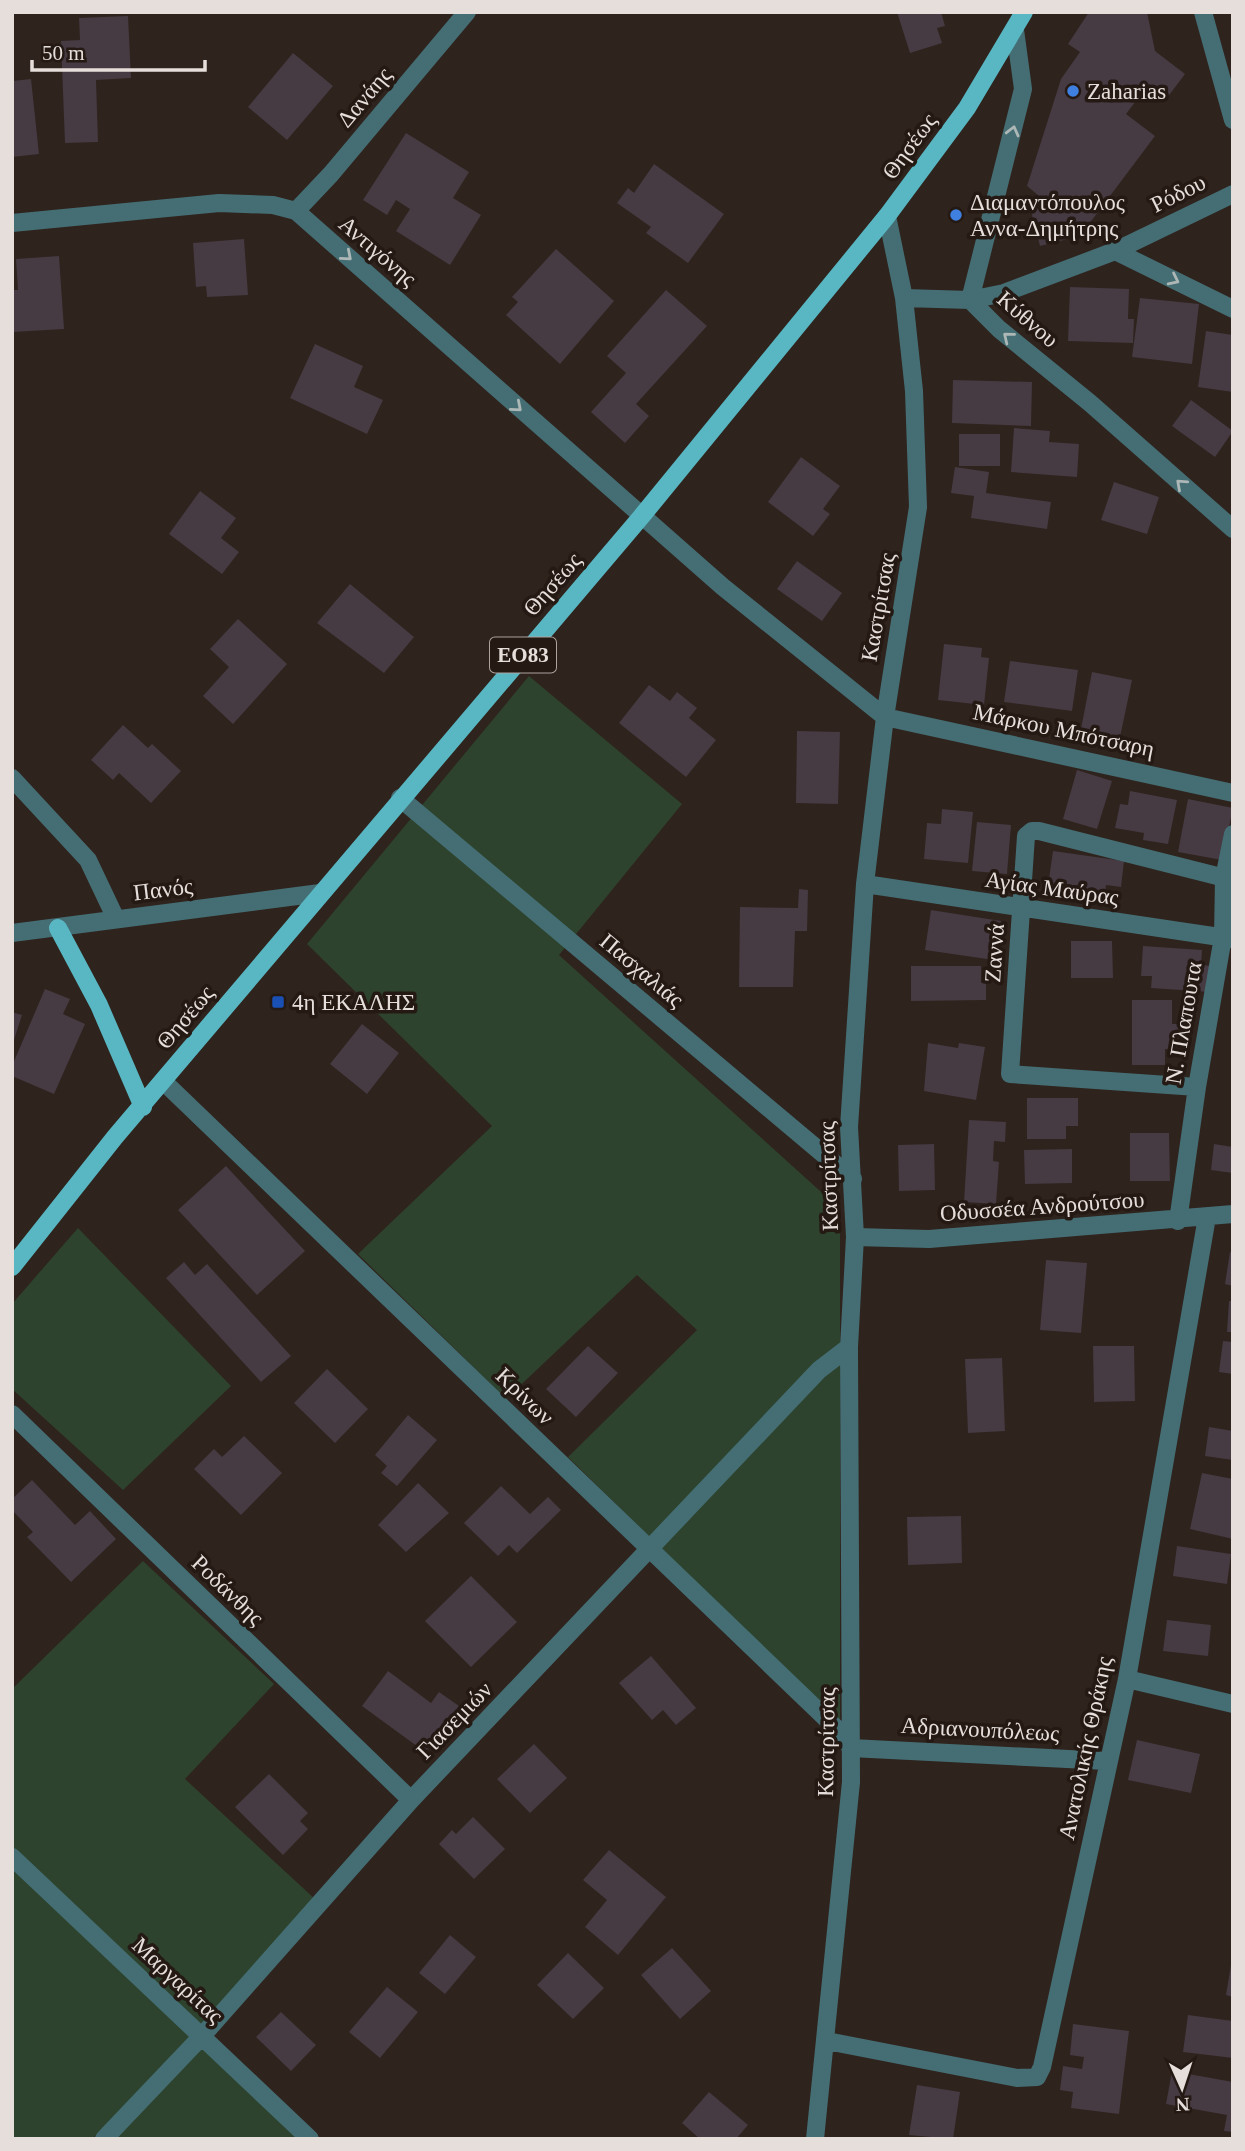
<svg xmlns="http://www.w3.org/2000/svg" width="1245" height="2151" viewBox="0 0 1245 2151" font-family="'Times New Roman',serif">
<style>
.green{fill:#2d432d}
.building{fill:#463a43}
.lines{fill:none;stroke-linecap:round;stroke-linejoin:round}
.street{stroke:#446e74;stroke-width:18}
.primary{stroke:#58b7c2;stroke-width:18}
.oneway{stroke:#adb7b6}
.shop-dot{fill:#3f7fe0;stroke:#251914;stroke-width:2.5}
.transit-dot{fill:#1a4fb4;stroke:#251914;stroke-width:2.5}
.labels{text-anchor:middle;stroke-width:7;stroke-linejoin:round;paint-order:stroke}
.shield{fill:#251914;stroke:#aca39f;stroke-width:2}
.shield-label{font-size:21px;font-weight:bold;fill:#e6deda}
.poi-label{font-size:23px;fill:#e6deda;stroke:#251914;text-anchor:start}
.street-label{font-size:23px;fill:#e6deda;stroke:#251914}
</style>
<rect width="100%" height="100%" fill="#2f231d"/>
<path class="green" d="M529,676L682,804L559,955L840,1209V1724L568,1457L697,1330L637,1275L506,1399L358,1254L492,1126L307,944Z
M78,1228L231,1386L123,1490L12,1389V1304Z
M143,1561L274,1684L185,1779L316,1900L203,2024L92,2139H12V1689Z
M204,2035L313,2139H108Z"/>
<path class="building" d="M897,12H941L945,26L937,28L942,43L910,53Z
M1089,12H1147L1155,51L1185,74L1167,98L1149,84L1126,114L1155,136L1080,236L1040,246L1032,215L1038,195L1027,186L1061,79L1080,52L1068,44Z
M128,16L131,78L96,80L98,142L65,143L61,41L80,40L79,18Z
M293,53L333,86L287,140L248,107Z
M31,79L39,154L12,157V81Z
M406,133L469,172L453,198L481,215L450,265L396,231L410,209L396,200L387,215L363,200Z
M654,164L724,214L688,263L646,233L651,227L617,203L628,188L634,193Z
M244,239L248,295L207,297L206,286L196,287L193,243Z
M556,249L614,301L560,364L506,315L518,302L512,297Z
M59,256L64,329L12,332V290H18L16,259Z
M1070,287L1129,289L1128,319H1134L1133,343L1068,341Z
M666,290L707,326L636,404L649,416L625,443L591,412L626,373L607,356Z
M1140,298L1199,304L1192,364L1132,357Z
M1206,331L1233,335V392L1198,387Z
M315,344L363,366L354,387L383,400L367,434L290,398Z
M953,380L1032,382L1031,426L952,423Z
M1191,400L1233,431L1215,457L1172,426Z
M1014,428L1050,431L1049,442L1079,444L1077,477L1011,472Z
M959,434H1000V466H959Z
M801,457L840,486L823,509L830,514L813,536L768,502Z
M955,467L989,472L986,493L1051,502L1047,529L971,518L974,496L951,493Z
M1114,482L1159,497L1147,534L1101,520Z
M200,491L236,518L221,538L239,552L222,574L169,534Z
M797,561L842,593L822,621L777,589Z
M350,584L414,637L384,673L317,623Z
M238,619L287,664L233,724L203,696L229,667L210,649Z
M944,644L982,648L981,657L989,658L984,705L938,700Z
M1010,661L1078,670L1072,711L1004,702Z
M1092,672L1132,680L1119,742L1080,734Z
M649,685L670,701L677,692L697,708L689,718L716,740L686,777L619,723Z
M123,725L148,748L152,744L181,771L151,803L119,773L113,780L91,760Z
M797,731L840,732L838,804L796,803Z
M1077,770L1112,781L1097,829L1063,819Z
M1130,791L1177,800L1168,844L1143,840L1144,833L1115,828L1120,804L1128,805Z
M1188,799L1233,808L1222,860L1178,852Z
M942,809L973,812L968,863L924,859L927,823L941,824Z
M977,822L1011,825L1007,874L972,871Z
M1053,851L1124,861L1121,887L1106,885L1105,894L1048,886Z
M799,889L808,890L807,931H795L793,987H739L740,907L798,908Z
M931,910L1001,921L994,960L925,950Z
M1071,941H1112L1113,978H1071Z
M1143,946L1202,950L1201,965L1212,966L1210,992L1151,988L1152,976H1141Z
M911,966H981V983H986V1000L911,1001Z
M45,989L70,999L63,1014L85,1024L54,1094L12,1076V1066Z
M1132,1000H1172V1024H1181V1050L1165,1049V1065H1132Z
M12,1012L22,1015L13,1043H12Z
M362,1024L399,1053L367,1094L330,1064Z
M928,1043L958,1048L959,1043L985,1047L976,1100L924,1091Z
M1027,1098H1078V1126H1066V1139H1027Z
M969,1120L1006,1122L1005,1142L994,1141L993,1161L999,1162L996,1204L964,1202Z
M1130,1133H1169L1170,1181H1130Z
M934,1144L935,1190L899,1191L898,1145Z
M1214,1144L1233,1147V1173L1211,1170Z
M1072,1149V1183L1025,1184L1024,1150Z
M226,1166L305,1251L257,1295L178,1210Z
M1230,1252L1233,1253V1286L1225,1284Z
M1046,1260L1087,1263L1081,1333L1040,1330Z
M184,1262L195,1275L207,1264L291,1356L261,1382L166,1278Z
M1229,1301H1233V1332H1227Z
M1223,1341L1233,1342V1374L1219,1372Z
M588,1346L618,1373L576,1417L546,1389Z
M1093,1346H1134L1135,1401L1094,1402Z
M1002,1358L1005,1431L968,1433L965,1359Z
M327,1369L368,1409L335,1443L294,1403Z
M408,1415L437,1440L397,1486L381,1473L387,1466L375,1455Z
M1209,1427L1233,1431V1460L1205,1456Z
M244,1436L282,1473L241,1515L194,1469L214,1449L222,1457Z
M1202,1473L1233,1479V1539L1190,1529Z
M32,1480L75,1525L90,1511L116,1539L71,1582L27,1537L33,1532L12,1510V1499Z
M418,1483L449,1513L406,1552L378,1525Z
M501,1486L530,1514L548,1497L561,1510L517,1553L509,1545L498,1556L464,1523Z
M961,1516L962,1563L908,1565L907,1517Z
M1177,1546L1231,1554L1227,1584L1173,1576Z
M471,1576L517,1622L471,1667L425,1621Z
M1167,1620L1211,1625L1208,1656L1163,1651Z
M651,1656L696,1708L676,1725L663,1710L652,1720L619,1683Z
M388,1671L431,1703L439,1692L459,1706L425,1752L362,1706Z
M1137,1740L1200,1754L1191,1793L1128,1780Z
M534,1744L567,1778L530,1813L497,1779Z
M269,1774L308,1813L300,1821L308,1829L283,1855L235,1807Z
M473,1817L505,1849L474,1879L439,1844L452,1830L456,1834Z
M609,1850L666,1897L618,1955L585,1927L607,1900L583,1880Z
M450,1935L476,1957L445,1994L419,1973Z
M672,1948L711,1991L680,2019L641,1975Z
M568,1953L604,1988L573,2019L537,1985Z
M1231,1965H1233V1997L1226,1995Z
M387,1987L418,2012L380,2058L349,2032Z
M281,2012L316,2045L291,2071L256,2037Z
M1188,2015L1233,2021V2058L1183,2052Z
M1073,2024L1129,2031L1119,2114L1071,2108L1073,2092L1060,2090L1063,2066L1082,2069L1084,2057L1070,2055Z
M1172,2071L1233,2082V2132L1224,2131L1227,2115L1166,2104Z
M917,2085L960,2092L953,2139L909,2135Z
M709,2092L748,2125L736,2139H700L682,2123Z"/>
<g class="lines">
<path class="street" d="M1203,12L1233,120
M1015,30L1023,89L970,300L999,329L1090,403L1233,529
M296,211L331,174L467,12
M12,223L219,203L273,205L296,211L723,587L885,717L1233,793
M1115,251L1233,309
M904,298L970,300L1004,293L1115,251L1233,194
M12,778L88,860L116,919
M400,798L853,1179
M865,884L1233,939
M12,933L320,893
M163,1081L837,1729L851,1748
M1197,1087L1010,1074L1026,836L1032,831H1039L1233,880
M1178,1221L1197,1087L1223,937L1224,878L1233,834
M855,1237L929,1239L1233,1214
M12,1414L411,1800
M1127,1679L1233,1704
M851,1748L1107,1761
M12,1857L310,2139
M827,2041L1017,2078L1037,2077L1042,2067L1127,1679L1207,1217
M104,2139L202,2036L411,1800L819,1370L849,1347
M815,2139L851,1782L849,1347L855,1237L849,1127L865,884L885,717L918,507L914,391L904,298L887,216"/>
<path class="primary" d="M58,928L99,1005L143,1107
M12,1267L115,1137L641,517L887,216L967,108L1024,12"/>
</g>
<defs><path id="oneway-chevron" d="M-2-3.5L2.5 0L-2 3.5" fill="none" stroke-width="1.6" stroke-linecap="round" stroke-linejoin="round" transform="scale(1.75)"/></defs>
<g class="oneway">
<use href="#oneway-chevron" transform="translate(1013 131) rotate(-76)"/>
<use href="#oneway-chevron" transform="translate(347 256) rotate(41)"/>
<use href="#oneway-chevron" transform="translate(1174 280) rotate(26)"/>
<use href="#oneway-chevron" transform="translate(1008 337) rotate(-141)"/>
<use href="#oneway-chevron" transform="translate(517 407) rotate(41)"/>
<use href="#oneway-chevron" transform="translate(1181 484) rotate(-138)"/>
</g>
<g class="shop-dot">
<circle cx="1073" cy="91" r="7"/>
<circle cx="956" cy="215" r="7"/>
</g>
<rect class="transit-dot" x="271" y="995" width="14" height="14" rx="3.5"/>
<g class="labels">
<rect class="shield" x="490" y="637.5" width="66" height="35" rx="5"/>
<g class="shield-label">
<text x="523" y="662">ΕΟ83</text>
</g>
<g class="poi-label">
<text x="1087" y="99">Zaharias</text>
<text x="970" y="210">Διαμαντόπουλος<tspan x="970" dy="26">Αννα-Δημήτρης</tspan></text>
<text x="292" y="1010">4η ΕΚΑΛΗΣ</text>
</g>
<g class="street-label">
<text transform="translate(364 97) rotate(-50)" y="8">Δανάης</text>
<text transform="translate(909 146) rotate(-54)" y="8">Θησέως</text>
<text transform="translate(1178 193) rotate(-26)" y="8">Ρόδου</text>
<text transform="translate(378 251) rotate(41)" y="8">Αντιγόνης</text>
<text transform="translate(1028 319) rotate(41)" y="8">Κύθνου</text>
<text transform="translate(552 584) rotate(-49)" y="8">Θησέως</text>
<text transform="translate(878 607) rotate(-80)" y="8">Καστρίτσας</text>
<text transform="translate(1064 730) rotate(12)" y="8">Μάρκου Μπότσαρη</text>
<text transform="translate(1052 888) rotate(8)" y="8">Αγίας Μαύρας</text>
<text transform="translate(163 889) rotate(-7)" y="8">Πανός</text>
<text transform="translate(994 953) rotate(-86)" y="8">Ζαννά</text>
<text transform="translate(642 970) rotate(40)" y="8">Πασχαλιάς</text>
<text transform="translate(185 1017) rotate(-50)" y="8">Θησέως</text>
<text transform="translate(1183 1023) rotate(-80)" y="8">Ν. Πλαπουτα</text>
<text transform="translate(828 1176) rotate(-92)" y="8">Καστρίτσας</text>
<text transform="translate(1042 1206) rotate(-4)" y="8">Οδυσσέα Ανδρούτσου</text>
<text transform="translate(525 1396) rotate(44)" y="8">Κρίνων</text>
<text transform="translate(228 1590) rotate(44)" y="8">Ροδάνθης</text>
<text transform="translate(454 1720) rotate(-46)" y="8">Γιασεμιών</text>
<text transform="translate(980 1729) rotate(3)" y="8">Αδριανουπόλεως</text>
<text transform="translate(826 1742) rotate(-89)" y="8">Καστρίτσας</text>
<text transform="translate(1085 1748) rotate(-78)" y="8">Ανατολικής Θράκης</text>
<text transform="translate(178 1980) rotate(43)" y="8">Μαργαρίτας</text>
</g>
</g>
<rect width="1245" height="2151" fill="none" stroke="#e6deda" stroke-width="28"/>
<g transform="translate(1182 2088) rotate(177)" stroke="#251914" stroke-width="5" paint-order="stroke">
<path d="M0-5L12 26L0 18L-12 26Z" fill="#e6deda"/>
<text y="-10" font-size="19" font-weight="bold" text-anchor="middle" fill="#e6deda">N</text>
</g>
<path d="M32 60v10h173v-10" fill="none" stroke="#e6deda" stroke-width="3.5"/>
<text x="42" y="60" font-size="21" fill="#e6deda" stroke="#251914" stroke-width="5" paint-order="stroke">50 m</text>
</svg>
